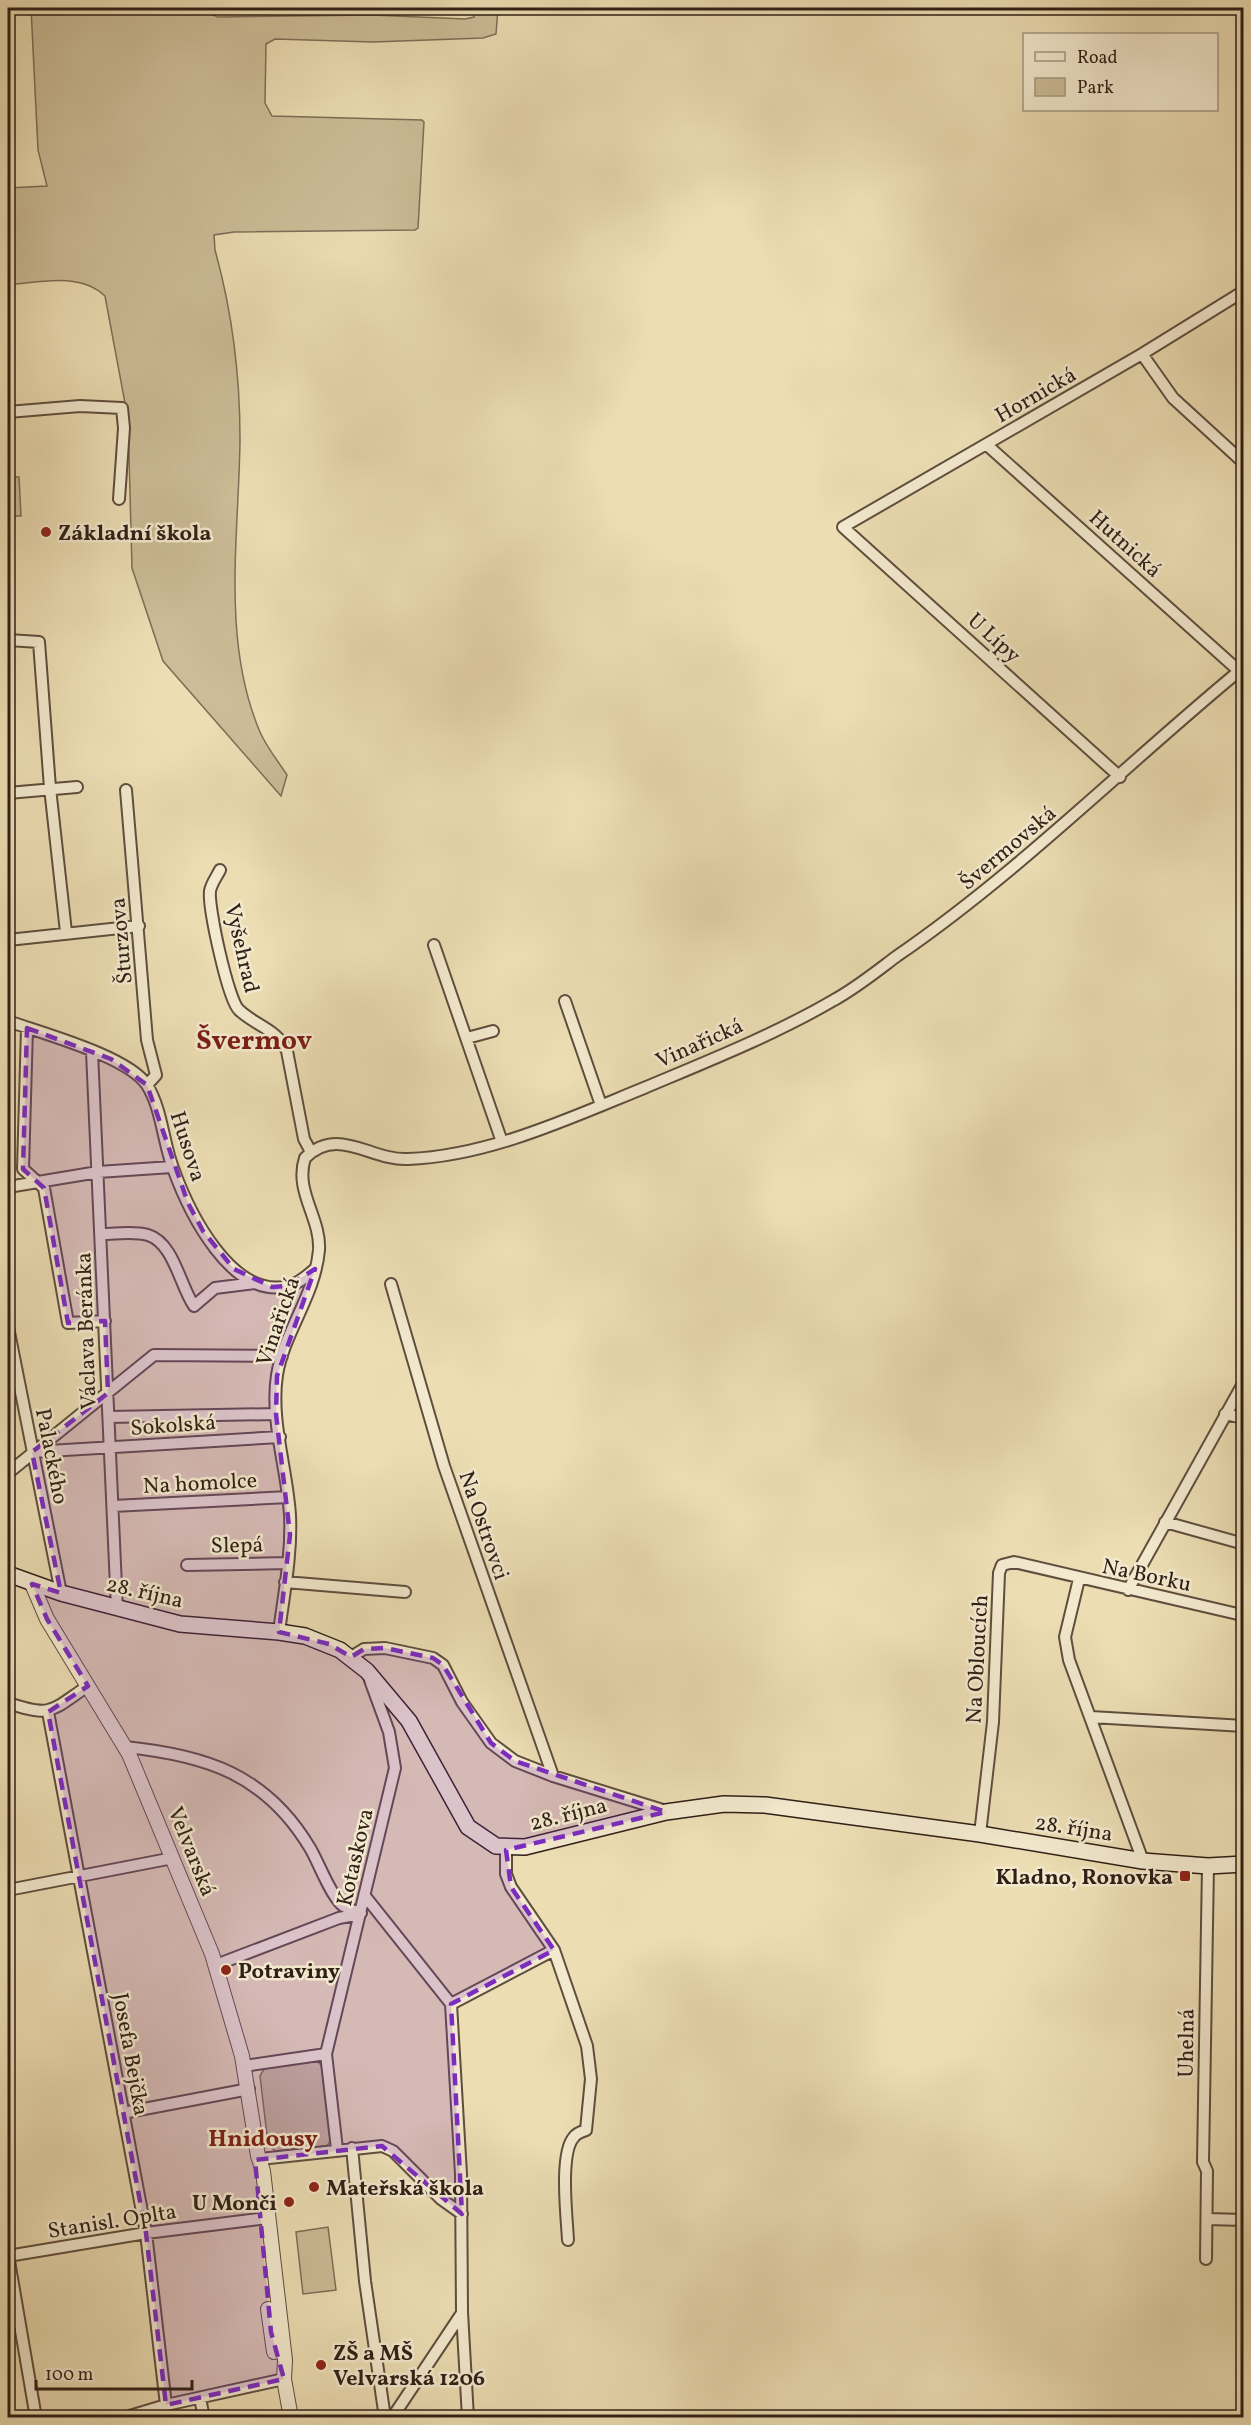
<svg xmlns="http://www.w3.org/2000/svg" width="1251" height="2425" viewBox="0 0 1251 2425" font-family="Vollkorn,serif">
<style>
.green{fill:#ccbd98;stroke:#7e6e58;stroke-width:1.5}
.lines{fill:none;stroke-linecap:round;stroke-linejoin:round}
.minor-casing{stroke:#5f4e3e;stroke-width:14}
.tertiary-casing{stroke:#5f4e3e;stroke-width:16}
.secondary-casing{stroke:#301f17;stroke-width:18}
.minor{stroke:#f3e9ce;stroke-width:10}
.tertiary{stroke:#f3e9ce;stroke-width:14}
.secondary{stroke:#f3e9ce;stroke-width:15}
.marked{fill:#7b2cbf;fill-opacity:0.2;stroke:#7b2cbf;stroke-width:4.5;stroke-dasharray:12 8;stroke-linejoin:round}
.poi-dot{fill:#8f2418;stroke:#f3e9ce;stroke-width:2}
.labels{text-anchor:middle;stroke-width:5;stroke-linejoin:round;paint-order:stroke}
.street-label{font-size:22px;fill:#301f17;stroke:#f3e9ce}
.poi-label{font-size:22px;font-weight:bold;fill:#301f17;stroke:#f3e9ce;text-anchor:start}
.neighbourhood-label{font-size:24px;font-weight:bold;fill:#7a1f14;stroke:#f3e9ce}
.district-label{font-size:28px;font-weight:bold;fill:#7a1f14;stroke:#f3e9ce}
</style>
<rect width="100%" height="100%" fill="#ecddb3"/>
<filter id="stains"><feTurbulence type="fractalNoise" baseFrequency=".00333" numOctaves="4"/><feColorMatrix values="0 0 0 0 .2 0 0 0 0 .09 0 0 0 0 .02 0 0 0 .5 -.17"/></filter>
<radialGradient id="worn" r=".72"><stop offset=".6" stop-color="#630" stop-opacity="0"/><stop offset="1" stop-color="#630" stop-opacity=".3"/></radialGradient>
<path class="green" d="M31,8H205L210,14L218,17L372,15L465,19L474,17L477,8H498L496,34L483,38L373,42L275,39L266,44L265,103L272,116L422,120L424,122L418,228L415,230L234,232L214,235L215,250C232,311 240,376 240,439C239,536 221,640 260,732C267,748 278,761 287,775L281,796L163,661L132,568L128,419L105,296C80,272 40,282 8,285V188L47,186L38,150Z
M8,477H19L21,516H8Z
M317,2060L323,2068L332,2138L327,2146L275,2151L268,2144L260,2076L264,2069Z
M328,2227L336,2290L303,2294L296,2232Z"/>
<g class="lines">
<defs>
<path id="minor" d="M1142,354L1173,398L1244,463
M8,412L80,406L122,408L124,428L119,499
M987,445L1239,671
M8,640L39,642L50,788L66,932
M1120,777L843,527L1142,354L1244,291
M126,790L147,1040L156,1075L147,1085
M8,793L77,787
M220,870C217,876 211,884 210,891C208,907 228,1000 239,1010C256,1026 277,1029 287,1051L304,1139L311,1152
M8,940L139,926
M434,945L502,1142
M565,1001L601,1105
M8,1021C41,1033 128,1056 147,1085C162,1109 163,1142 173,1168C188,1210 231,1300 288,1286C298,1284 307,1276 315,1269
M27,1028L23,1169L44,1188L68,1323L105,1321
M467,1038L493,1031
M92,1052L117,1609
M8,1187L98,1172L172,1167
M101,1234C116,1234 134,1231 148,1235C174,1243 180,1286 194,1306L215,1288L255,1283
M391,1284L444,1466L553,1776
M8,1327L61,1593
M1225,1414L1244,1418
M109,1417L276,1414
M32,1452L280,1437
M8,1473L154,1355L282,1356
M113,1506L288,1497
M1165,1522L1244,1544
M187,1565L288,1563
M1079,1579L1065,1637L1069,1660L1143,1861
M285,1582L405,1592
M1128,1590L1244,1382
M279,1632C284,1593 292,1554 290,1515C287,1468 270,1421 277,1375C284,1332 315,1296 319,1250C321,1218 294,1191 305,1158C338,1125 371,1161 408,1159C489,1156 570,1118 644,1088C708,1061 774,1035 834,1000C856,988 877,971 897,956C1022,870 1127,763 1244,667
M351,1657L364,1649L385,1648L433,1658L443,1665L462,1702L491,1743L515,1761L553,1776L666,1811
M8,1703C53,1718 50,1711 88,1686
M48,1712L146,2233L166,2405
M1091,1717L1244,1726
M125,1747C205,1755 266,1774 310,1848C319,1863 329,1892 341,1904C346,1909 354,1911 361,1913
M980,1834L993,1722L999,1573L1002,1565L1014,1562L1242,1615
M506,1848V1874L511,1887L554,1950L587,2046L591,2079L586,2130C583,2131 576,2134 574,2137C559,2153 567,2219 568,2240
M8,1890L173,1858
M365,1896L451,2004L461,2174L462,2312L468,2418
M216,1965L339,1918L360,1914
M451,2004L554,1950
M244,2066L326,2054
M123,2113L249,2089
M352,2148L365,2281L385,2418
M337,2149L326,2054L395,1768L389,1732L370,1680
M260,2159L382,2146L393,2151L441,2199L462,2214
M1207,2219L1244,2220
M8,2255L36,2418
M8,2256L146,2233L267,2218
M1206,2259L1207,2171L1203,2162L1208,1866
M200,2398L204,2418
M123,2418L166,2405L284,2379
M392,2418L462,2313"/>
<path id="tertiary" d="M32,1584L47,1619L129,1754L212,1954L242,2056L258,2156L263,2171L285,2360L284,2379L291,2418
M268,2309L274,2352"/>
<path id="secondary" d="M8,1574L61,1593L180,1624L279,1632L305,1636L340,1650L367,1671L409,1721L468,1827L496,1846L525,1847L666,1812L724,1804L765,1805L980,1834L1143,1861L1208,1866L1244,1864"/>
</defs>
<use href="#minor" class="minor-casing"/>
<use href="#tertiary" class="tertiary-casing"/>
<use href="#secondary" class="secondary-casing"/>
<use href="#minor" class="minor"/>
<use href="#tertiary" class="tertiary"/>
<use href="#secondary" class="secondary"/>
</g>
<path class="marked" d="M27,1028L111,1059L147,1085L188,1203L203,1231L234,1269L272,1287L288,1286L315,1269L277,1376L276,1414L290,1535L279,1632L329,1644L351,1657L364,1649L385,1648L433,1658L443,1665L491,1743L515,1761L666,1812L506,1850L511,1887L554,1950L451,2004L462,2214L382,2146L255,2160L271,2332L284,2379L166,2405L146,2233L48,1712L88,1686L47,1619L32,1584L61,1593L32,1452L108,1393L105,1321L68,1323L44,1188L23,1169Z"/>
<g class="poi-dot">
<circle cx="46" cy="532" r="6"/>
<rect x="1179" y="1870" width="12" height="12" rx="3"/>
<circle cx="226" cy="1970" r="6"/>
<circle cx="314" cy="2187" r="6"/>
<circle cx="289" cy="2202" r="6"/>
<circle cx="321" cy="2365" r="6"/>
</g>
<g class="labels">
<g class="street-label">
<text transform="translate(1035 394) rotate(-30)" y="8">Hornická</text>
<text transform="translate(1126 543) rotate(42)" y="8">Hutnická</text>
<text transform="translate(995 637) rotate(42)" y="8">U Lípy</text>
<text transform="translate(1007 847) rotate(-40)" y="8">Švermovská</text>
<text transform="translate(120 941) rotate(-95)" y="8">Šturzova</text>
<text transform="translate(243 948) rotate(77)" y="8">Vyšehrad</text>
<text transform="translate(699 1042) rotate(-24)" y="8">Vinařická</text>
<text transform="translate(189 1146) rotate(72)" y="8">Husova</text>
<text transform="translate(277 1321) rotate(-71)" y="8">Vinařická</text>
<text transform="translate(85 1331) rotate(-92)" y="8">Václava Beránka</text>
<text transform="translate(173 1424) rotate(-4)" y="8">Sokolská</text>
<text transform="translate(53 1456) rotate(79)" y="8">Palackého</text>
<text transform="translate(200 1482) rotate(-3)" y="8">Na homolce</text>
<text transform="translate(485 1525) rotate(71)" y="8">Na Ostrovci</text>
<text transform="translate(237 1544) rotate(-1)" y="8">Slepá</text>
<text transform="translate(1147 1574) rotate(12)" y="8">Na Borku</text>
<text transform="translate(145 1591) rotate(13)" y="8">28. října</text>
<text transform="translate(976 1659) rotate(-87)" y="8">Na Obloucích</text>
<text transform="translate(568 1813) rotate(-14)" y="8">28. října</text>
<text transform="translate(1074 1827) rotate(9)" y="8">28. října</text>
<text transform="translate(193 1851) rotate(68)" y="8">Velvarská</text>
<text transform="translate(354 1857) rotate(-77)" y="8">Kotaskova</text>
<text transform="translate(1185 2043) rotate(-89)" y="8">Uhelná</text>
<text transform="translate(132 2054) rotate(80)" y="8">Josefa Bejčka</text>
<text transform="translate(112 2220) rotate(-9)" y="8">Stanisl. Oplta</text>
</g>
<g class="poi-label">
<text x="58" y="540">Základní škola</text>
<text x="1173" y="1884" text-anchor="end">Kladno, Ronovka</text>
<text x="238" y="1978">Potraviny</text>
<text x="326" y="2195">Mateřská škola</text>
<text x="277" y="2210" text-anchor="end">U Monči</text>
<text x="333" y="2360">ZŠ a MŠ<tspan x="333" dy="25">Velvarská 1206</tspan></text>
</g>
<g class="neighbourhood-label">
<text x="263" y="2146">Hnidousy</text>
</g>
<g class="district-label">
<text x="254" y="1049">Švermov</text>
</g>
</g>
<rect width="1251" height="2425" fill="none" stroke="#ecddb3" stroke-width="30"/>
<rect x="9" y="9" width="1233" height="2407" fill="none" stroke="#301f17" stroke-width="3"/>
<rect x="15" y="15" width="1221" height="2395" fill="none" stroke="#301f17" stroke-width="1.5"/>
<rect x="1023" y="33" width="195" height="78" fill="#f3e9ce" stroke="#a59885" stroke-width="1.5"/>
<rect x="1035" y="52" width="30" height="9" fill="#f3e9ce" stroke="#a59885" stroke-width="1.5"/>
<text x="1077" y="63" font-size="18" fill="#301f17">Road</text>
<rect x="1035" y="78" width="30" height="18" fill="#ccbd98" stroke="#a59885" stroke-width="1.5"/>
<text x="1077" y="93" font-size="18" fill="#301f17">Park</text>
<path d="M36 2380v9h156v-9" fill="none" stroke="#301f17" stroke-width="3"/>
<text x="45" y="2380" font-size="18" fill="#301f17" stroke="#f3e9ce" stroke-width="4.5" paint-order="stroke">100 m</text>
<rect width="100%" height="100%" filter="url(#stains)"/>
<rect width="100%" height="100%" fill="url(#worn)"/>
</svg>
